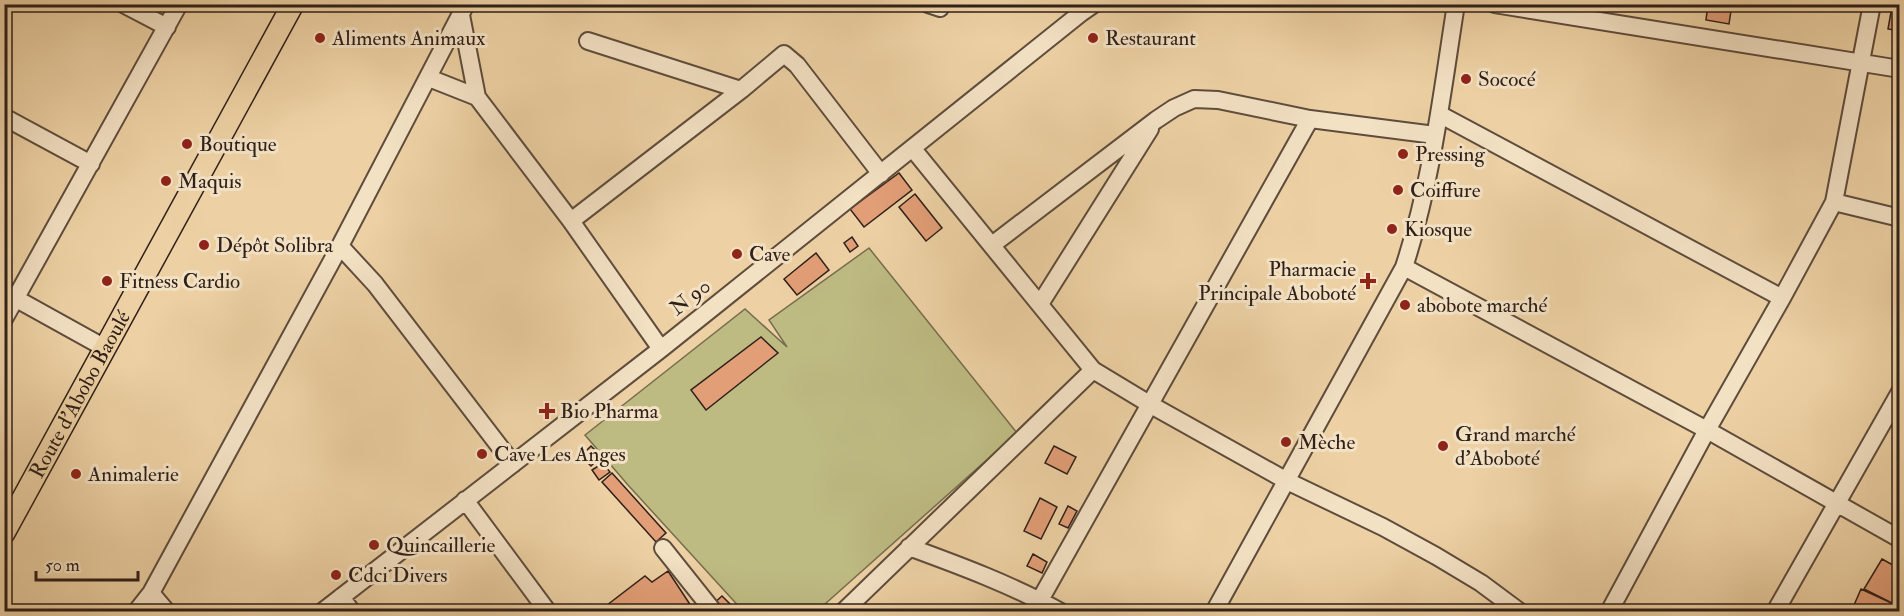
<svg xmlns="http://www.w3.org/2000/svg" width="1904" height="616" viewBox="0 0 1904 616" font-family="'IM FELL Double Pica',serif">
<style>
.green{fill:#bdba82;stroke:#766d4e;stroke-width:1.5}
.building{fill:#e29e77;stroke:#2f2019;stroke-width:1.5}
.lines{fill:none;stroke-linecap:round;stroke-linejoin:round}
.minor-casing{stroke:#5e4c3c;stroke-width:20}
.major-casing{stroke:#2f2019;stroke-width:24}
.minor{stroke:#f3e1c4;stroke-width:16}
.major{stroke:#edd1a4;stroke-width:21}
.poi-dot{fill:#8f2418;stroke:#f3e1c4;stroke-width:2}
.labels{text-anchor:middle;stroke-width:6;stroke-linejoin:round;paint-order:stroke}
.poi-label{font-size:21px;fill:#2f2019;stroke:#f3e1c4;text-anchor:start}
.street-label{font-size:21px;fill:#2f2019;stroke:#f3e1c4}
</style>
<rect width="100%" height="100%" fill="#edd1a4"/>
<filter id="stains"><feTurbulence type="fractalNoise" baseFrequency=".00333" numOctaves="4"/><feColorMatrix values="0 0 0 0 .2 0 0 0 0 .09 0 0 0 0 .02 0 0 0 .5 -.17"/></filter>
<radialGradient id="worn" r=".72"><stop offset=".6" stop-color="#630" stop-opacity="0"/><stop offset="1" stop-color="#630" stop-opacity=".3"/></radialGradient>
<path class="green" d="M869,248L1017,433L816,612L743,611L628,485L585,435L745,309L787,347L769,320Z"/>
<path class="building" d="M1708,4H1732L1729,24L1706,20Z
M1891,12L1900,13V31L1888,29Z
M899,173L912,190L864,227L850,209Z
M915,194L942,228L926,241L899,207Z
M852,237L858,246L850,252L844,243Z
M816,253L829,270L797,295L784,279Z
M761,337L778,353L706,410L691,390Z
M591,446L601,456L591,466L581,456Z
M1054,446L1076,457L1067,474L1045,463Z
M603,463L610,472L599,480L592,470Z
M612,473L666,533L656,542L602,482Z
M1040,498L1057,507L1041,539L1024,531Z
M1068,506L1077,511L1068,528L1059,524Z
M1033,554L1047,562L1042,573L1027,566Z
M1882,559L1900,569V607L1864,589Z
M668,571L695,612H598L645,576L652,582Z
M1861,589L1900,607V612H1851Z
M722,596L738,612H719L712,605Z"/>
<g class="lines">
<defs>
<path id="minor" d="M123,4L167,27
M928,4L940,8
M1494,4L1900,69
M461,15L477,97L571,221L661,349
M588,41L741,90
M429,78L477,97
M1439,114L1782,298
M4,117L91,164
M913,149L1093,370L1151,405L1287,481L1383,527L1436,556L1481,583L1520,612
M1834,202L1900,218
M571,221L741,90L784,54L797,65L881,174
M992,245L1156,120L1174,108L1194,99L1218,100L1310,119L1435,135
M340,246L375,284L513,464
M1404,267L1707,430L1900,539
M4,292L105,348
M1040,304L1150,129
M4,319L179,4
M465,500L548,612
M909,547C961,566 1012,585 1061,612
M663,548L714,612
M151,593L167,612
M341,597L352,612
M1040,600L1310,119
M136,612L151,593L340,246L466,4
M322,612L661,349L1081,13L1094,4
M843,612L1093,370
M1214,612L1404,267C1432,182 1442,92 1456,4
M1609,612L1707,430L1782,298L1834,202L1872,4
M1775,612L1900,392"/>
<g id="major">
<path id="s1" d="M4,533L293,4"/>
</g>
</defs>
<use href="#minor" class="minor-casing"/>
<use href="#major" class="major-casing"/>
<use href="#minor" class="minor"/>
<use href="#major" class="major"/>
</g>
<g class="poi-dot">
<circle cx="320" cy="38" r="6"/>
<circle cx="1093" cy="38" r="6"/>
<circle cx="1466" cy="79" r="6"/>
<circle cx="187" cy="144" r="6"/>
<circle cx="1403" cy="154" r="6"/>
<circle cx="166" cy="181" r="6"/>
<circle cx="1398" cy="190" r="6"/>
<circle cx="1392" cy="229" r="6"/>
<circle cx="204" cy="245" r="6"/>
<circle cx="737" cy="254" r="6"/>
<circle cx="107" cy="281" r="6"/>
<path d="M1365 272h6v6h6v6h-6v6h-6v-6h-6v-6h6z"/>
<circle cx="1405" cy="305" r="6"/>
<path d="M544 402h6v6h6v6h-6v6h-6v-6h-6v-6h6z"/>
<circle cx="1286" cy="442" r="6"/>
<circle cx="1443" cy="446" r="6"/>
<circle cx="482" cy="454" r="6"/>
<circle cx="76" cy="474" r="6"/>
<circle cx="374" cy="545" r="6"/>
<circle cx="336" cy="575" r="6"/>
</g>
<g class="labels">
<g class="poi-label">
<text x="332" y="45">Aliments Animaux</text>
<text x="1105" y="45">Restaurant</text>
<text x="1478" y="86">Sococé</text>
<text x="199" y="151">Boutique</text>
<text x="1415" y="161">Pressing</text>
<text x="178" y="188">Maquis</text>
<text x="1410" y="197">Coiffure</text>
<text x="1404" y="236">Kiosque</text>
<text x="216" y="252">Dépôt Solibra</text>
<text x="749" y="261">Cave</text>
<text x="1356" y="276" text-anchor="end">Pharmacie<tspan x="1356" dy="24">Principale Aboboté</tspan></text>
<text x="119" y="288">Fitness Cardio</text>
<text x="1417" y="312">abobote marché</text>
<text x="560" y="418">Bio Pharma</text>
<text x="1455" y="441">Grand marché<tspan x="1455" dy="24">d’Aboboté</tspan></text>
<text x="1298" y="449">Mèche</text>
<text x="494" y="461">Cave Les Anges</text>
<text x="88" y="481">Animalerie</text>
<text x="386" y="552">Quincaillerie</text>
<text x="348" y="582">Cdci Divers</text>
</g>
<g class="street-label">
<text transform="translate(690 297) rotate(-38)" y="7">N 90</text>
<text dy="7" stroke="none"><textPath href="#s1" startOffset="158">Route d'Abobo Baoulé</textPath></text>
</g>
</g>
<rect width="1904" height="616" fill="none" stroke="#edd1a4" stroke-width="24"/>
<rect x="6" y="6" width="1892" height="604" fill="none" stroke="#2f2019" stroke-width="3"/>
<rect x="12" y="12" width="1880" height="592" fill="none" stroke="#2f2019" stroke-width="1.5"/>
<path d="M36 571v9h102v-9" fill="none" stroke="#2f2019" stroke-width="3"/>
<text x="45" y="571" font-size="18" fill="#2f2019" stroke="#f3e1c4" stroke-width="4.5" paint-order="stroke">50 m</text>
<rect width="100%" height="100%" filter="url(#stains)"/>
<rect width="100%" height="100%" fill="url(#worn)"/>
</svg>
